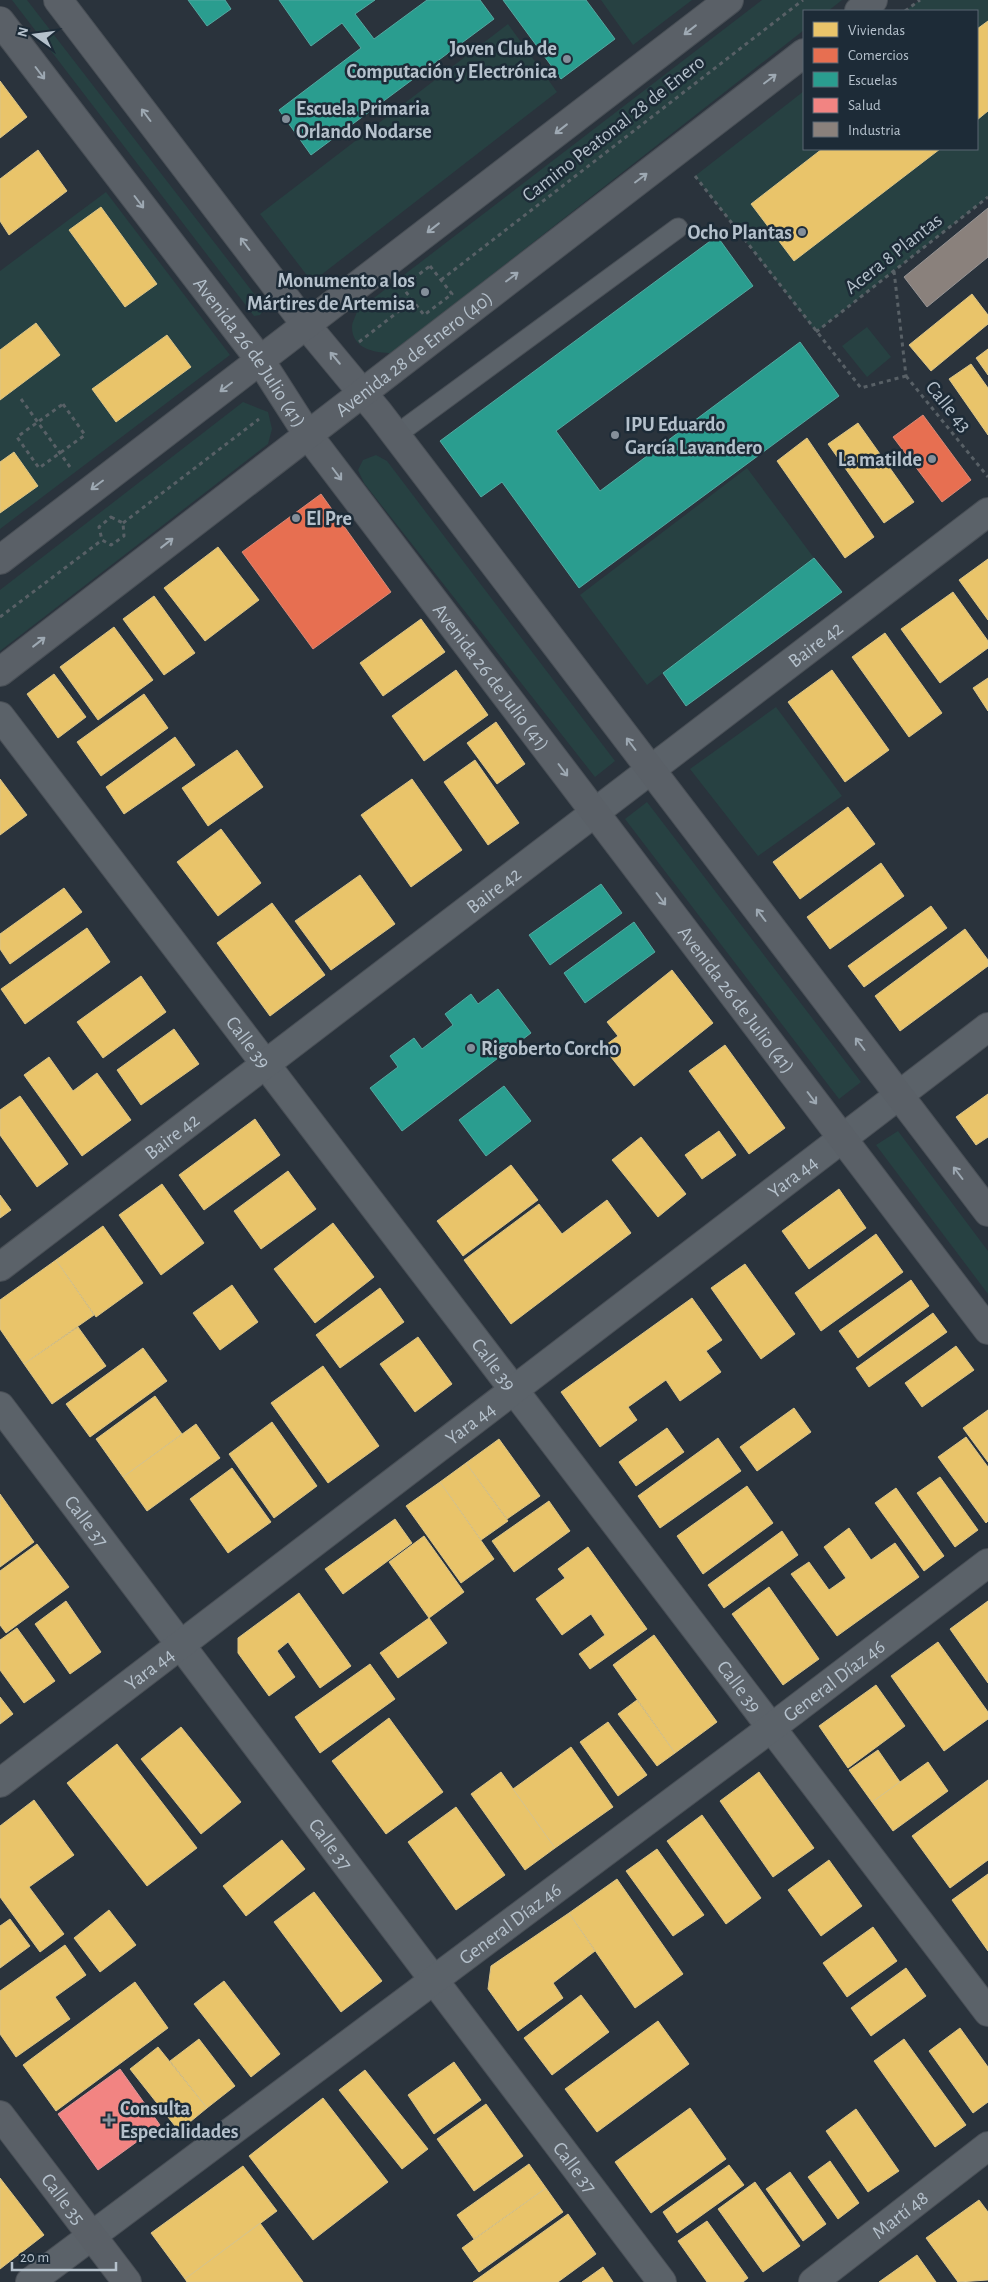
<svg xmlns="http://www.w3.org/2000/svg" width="988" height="2282" viewBox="0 0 988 2282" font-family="'Alegreya Sans',sans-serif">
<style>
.green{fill:#274142}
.homes{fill:#e9c46a;stroke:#d9c387}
.shops{fill:#e76f51;stroke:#d88876}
.schools{fill:#2a9d8f;stroke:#54a8a1}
.health{fill:#f28482;stroke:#e09698}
.industry{fill:#8a817c;stroke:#979494}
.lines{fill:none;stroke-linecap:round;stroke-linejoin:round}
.lane-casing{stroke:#494f56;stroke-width:21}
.street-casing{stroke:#494f56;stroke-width:30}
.secondary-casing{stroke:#494f56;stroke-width:30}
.path{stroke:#586066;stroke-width:3;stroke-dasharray:4 4;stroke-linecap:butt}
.lane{stroke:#5b6269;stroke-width:19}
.street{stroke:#5b6269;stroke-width:28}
.secondary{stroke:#5a6067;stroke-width:28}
.oneway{stroke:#9ea9b3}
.poi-dot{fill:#848f9a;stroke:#1d2b37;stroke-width:2}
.labels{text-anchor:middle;stroke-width:5;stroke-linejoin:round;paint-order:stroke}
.poi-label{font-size:20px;font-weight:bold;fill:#b5c1cc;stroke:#1d2b37;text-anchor:start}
.street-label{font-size:20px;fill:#b5c1cc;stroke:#1d2b37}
</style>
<rect width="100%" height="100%" fill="#2a333c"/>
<path class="green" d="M12,0H27L265,308L260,315L254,316Z
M601,0H692L633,45Z
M762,0H842L828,11H804V30L392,353C375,353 352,349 352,327C352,322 356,316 357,311Z
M920,0H988V197L816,332L695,176L804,91V149H977V11H905Z
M508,24L557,92L312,282L260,214Z
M106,192L230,355L0,529V271Z
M867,327L891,357L867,377L842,346Z
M243,402L268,412L272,429L268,444L0,651V590Z
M376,455L387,461L615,761L595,777L364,483L358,470L363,460Z
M747,468L814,558L647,685L580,595Z
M776,707L842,796L758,856L690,769Z
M647,802L861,1082L839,1099L625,819Z
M898,1131L988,1251V1294L876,1145Z"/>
<path class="homes" d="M988,21V111L977,120V29Z
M0,81L27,117L0,138Z
M822,149H940L794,261L751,204Z
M38,150L67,191L9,235L0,221V179Z
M101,207L157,284L125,307L69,230Z
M972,294L988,315V324L931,371L909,345Z
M36,323L60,355L0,400V350Z
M167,335L191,367L116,422L92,389Z
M988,349V375L976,358Z
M971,364L988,388V435L949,379Z
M858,423L914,502L884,523L828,444Z
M807,438L874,537L845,558L777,461Z
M14,452L38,486L0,513V462Z
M218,547L259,600L205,641L164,588Z
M988,559V620L959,580Z
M953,592L988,641V648L940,683L901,629Z
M154,596L195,653L164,675L123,619Z
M421,619L445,652L383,696L360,663Z
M114,627L153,680L98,720L60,667Z
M885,633L942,713L909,737L852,657Z
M456,670L488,715L424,761L392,716Z
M832,670L889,750L845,782L788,702Z
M54,674L86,717L58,738L27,694Z
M988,678V711L973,688Z
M144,694L168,728L101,776L77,742Z
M496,722L525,764L497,784L467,743Z
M175,737L195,765L124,814L106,787Z
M237,750L263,787L208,826L182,788Z
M475,760L519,823L488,845L444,782Z
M0,779L27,815L0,835Z
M412,779L462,850L411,887L361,815Z
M848,807L875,844L800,899L773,862Z
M221,829L261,883L218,916L177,862Z
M881,863L904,896L830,949L807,917Z
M360,875L395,924L331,970L295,921Z
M64,888L82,912L10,964L0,949V934Z
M272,903L325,975L270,1016L217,943Z
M931,906L947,928L864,987L848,966Z
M87,928L110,962L25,1024L1,989Z
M965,929L988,960V966L900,1031L875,996Z
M672,970L713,1023L634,1086L603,1047L618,1036L607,1022Z
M141,976L166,1012L103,1058L77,1022Z
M174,1029L199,1064L141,1105L117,1070Z
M725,1045L785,1128L749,1154L689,1071Z
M49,1057L73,1091L97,1073L131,1120L82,1156L24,1075Z
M988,1094V1137L976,1145L956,1117Z
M20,1096L68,1164L37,1187L0,1135V1110Z
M255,1119L280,1155L204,1210L179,1175Z
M719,1131L736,1155L702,1179L685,1155Z
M641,1137L686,1194L658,1217L612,1160Z
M511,1165L538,1200L463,1256L437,1221Z
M288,1171L316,1209L261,1249L234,1211Z
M162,1184L204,1243L161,1275L119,1215Z
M839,1189L866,1228L809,1269L782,1231Z
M0,1195L11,1210L0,1218Z
M607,1200L631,1233L511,1324L464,1260L539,1204L562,1234Z
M333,1223L374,1277L315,1323L274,1269Z
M103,1226L143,1283L96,1317L56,1260Z
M876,1234L903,1272L821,1331L795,1293Z
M56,1260L94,1315L24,1364L0,1329V1300Z
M745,1264L795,1334L761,1359L711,1288Z
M911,1280L929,1306L858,1358L839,1331Z
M232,1285L258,1322L220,1350L193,1313Z
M380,1288L404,1322L340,1368L316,1335Z
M692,1298L722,1340L706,1351L721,1372L680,1401L666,1380L628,1407L637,1420L600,1447L561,1392Z
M933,1313L947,1332L869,1387L856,1368Z
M78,1327L106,1366L52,1404L24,1364Z
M418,1337L452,1384L415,1412L380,1364Z
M956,1346L974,1370L922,1407L905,1383Z
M143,1348L167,1381L90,1437L66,1404Z
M323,1366L379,1446L328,1483L271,1403Z
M155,1396L182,1434L123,1477L96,1439Z
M794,1408L811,1432L757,1471L740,1447Z
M988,1410V1462L963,1428Z
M272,1422L317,1486L274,1518L229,1454Z
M196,1424L220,1458L147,1511L123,1477Z
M667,1428L684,1452L636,1486L619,1462Z
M966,1437L988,1467V1521L986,1523L938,1457Z
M718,1438L741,1471L660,1528L638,1496Z
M499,1439L540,1496L507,1519L466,1463Z
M466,1463L508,1521L481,1540L440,1482Z
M232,1468L271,1522L228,1553L190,1499Z
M940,1477L978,1530L955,1547L917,1493Z
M440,1482L494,1559L461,1583L406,1506Z
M747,1486L773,1523L703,1574L677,1536Z
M896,1488L944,1556L924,1571L875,1503Z
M0,1494L34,1542L0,1567Z
M549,1501L570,1531L514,1572L492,1541Z
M395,1519L412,1543L343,1594L325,1569Z
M849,1528L871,1560L895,1543L919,1577L837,1636L791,1574L809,1562L829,1590L846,1578L824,1547Z
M782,1531L798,1555L724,1608L708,1585Z
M424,1536L464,1592L429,1618L389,1562Z
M37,1544L69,1587L6,1633L0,1625V1571Z
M588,1547L647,1629L590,1669L579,1654L605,1635L591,1614L562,1635L536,1599L565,1578L558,1569Z
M769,1587L819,1659L783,1685L732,1614Z
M299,1593L351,1666L320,1688L288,1642L277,1651L295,1677L269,1696L238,1653V1638Z
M66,1601L101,1652L70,1674L35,1624Z
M988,1601V1683L950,1629Z
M429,1618L447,1643L398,1678L380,1653Z
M17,1628L55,1681L24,1703L0,1670V1640Z
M654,1635L717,1722L675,1753L613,1665Z
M938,1642L988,1712V1719L944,1751L891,1676Z
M370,1664L395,1699L320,1753L295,1717Z
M876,1685L905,1726L848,1768L819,1726Z
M0,1697L13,1714L0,1724Z
M637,1700L675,1753L657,1766L618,1714Z
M389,1718L443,1792L386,1834L332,1761Z
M608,1722L647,1775L618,1796L580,1742Z
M181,1727L241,1802L201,1834L141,1759Z
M117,1744L197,1848L147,1886L67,1783Z
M571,1747L613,1807L555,1848L513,1789Z
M878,1750L900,1782L872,1802L849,1770Z
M928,1762L948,1791L893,1831L872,1802Z
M501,1772L555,1848L525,1870L471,1794Z
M759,1772L814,1848L773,1877L720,1801Z
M988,1780V1860L950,1888L912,1836Z
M34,1800L74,1855L29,1887L64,1934L40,1952L0,1897V1826Z
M456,1807L505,1875L456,1910L408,1842Z
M702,1815L761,1898L726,1924L667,1841Z
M282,1840L305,1869L246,1916L223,1886Z
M657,1849L704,1915L673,1936L626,1871Z
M829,1860L862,1906L821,1936L788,1890Z
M988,1874V1951L952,1900Z
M617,1879L683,1974L635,2008L569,1913Z
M314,1892L382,1981L341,2012L274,1922Z
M109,1910L136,1945L100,1972L74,1938Z
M569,1913L595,1951L553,1983L563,1998L518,2031L488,1989L491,1966Z
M10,1919L30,1946L0,1968V1926Z
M873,1927L897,1961L847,1997L823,1963Z
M65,1945L86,1975L55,1997L70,2019L16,2057L0,2034V1991Z
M906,1968L926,1996L871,2036L851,2008Z
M224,1981L280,2054L251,2077L194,2004Z
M135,1982L168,2028L56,2111L23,2065Z
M581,1995L609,2032L552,2075L524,2038Z
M658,2021L689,2064L597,2132L565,2089Z
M960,2028L988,2067V2102L973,2113L929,2051Z
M199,2039L235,2086L207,2108L170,2061Z
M904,2039L966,2125L935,2147L874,2061Z
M158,2047L207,2108L179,2131L130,2069Z
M454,2062L481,2100L434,2134L408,2095Z
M365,2070L428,2149L402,2169L339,2090Z
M323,2098L388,2182L313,2240L249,2156Z
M486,2104L523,2156L474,2191L437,2139Z
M690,2108L726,2159L651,2213L615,2162Z
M856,2109L899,2171L868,2192L826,2131Z
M830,2161L859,2203L838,2219L808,2177Z
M529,2164L546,2188L474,2239L457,2215Z
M729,2165L744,2185L677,2233L663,2212Z
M243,2166L277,2211L185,2279L151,2233Z
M790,2172L826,2224L803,2241L766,2189Z
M0,2178L44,2235L0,2269Z
M755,2182L800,2246L763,2272L718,2209Z
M546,2188L563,2212L479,2272L462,2248Z
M979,2200L988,2212V2280L958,2282L926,2238Z
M568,2214L596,2254L558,2282H473Z
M707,2221L748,2278L743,2282H707L678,2241Z
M260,2223L303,2282H187L185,2279Z
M917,2255L936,2282H879Z
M603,2267L613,2282H582Z"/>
<path class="shops" d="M923,415L971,480L942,502L893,437Z
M321,494L391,592L313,649L242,552Z"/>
<path class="schools" d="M188,0H225L231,9L207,26Z
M279,0H375L355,14L374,39L427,0H480L494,19L311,155L279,110L361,48L342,23L311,46Z
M503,0H586L615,39L561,79Z
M717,236L753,286L556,431L600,491L800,342L839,396L579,588L502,482L481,497L440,441Z
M814,558L842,592L686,706L663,673Z
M601,884L622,913L550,965L529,935Z
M634,922L655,952L585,1003L564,973Z
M498,989L531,1033L402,1131L370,1088L398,1067L390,1056L414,1038L422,1049L453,1025L445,1014L471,994L478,1004Z
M504,1086L531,1121L486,1156L459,1120Z"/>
<path class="health" d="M120,2069L160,2125L98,2170L58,2114Z"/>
<path class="industry" d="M988,208V257L927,307L904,277Z"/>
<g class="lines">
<defs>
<path id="lane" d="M396,435L678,228"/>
<g id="street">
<path id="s1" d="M0,716L988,2012"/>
<path id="s2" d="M0,1267L988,512"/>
<path id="s3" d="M0,1406L662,2282"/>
<path id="s4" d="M0,1783L988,1027"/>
<path id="s5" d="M30,2282L771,1728L988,1563"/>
<path id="s6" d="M813,2282L988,2146"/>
</g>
<g id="secondary">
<path d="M58,0L306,325L379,413L988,1212"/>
<path d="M859,11L873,0"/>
<path id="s7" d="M0,21L260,360L308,435L988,1330"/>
<path d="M0,560L729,0"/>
<path id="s8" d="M0,672L804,53"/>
<path id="s9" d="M0,2115L127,2282"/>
</g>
</defs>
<use href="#lane" class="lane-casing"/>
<use href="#street" class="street-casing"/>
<use href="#secondary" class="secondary-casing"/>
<path class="path" d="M905,11L920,0
M695,176L861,388L906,376
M430,266L452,294L424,315L402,287Z
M894,271L906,376
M441,280L803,0
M816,332L988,197
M359,342L412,301
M906,376L988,477
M21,399L70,467
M63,404L85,435L39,468L17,437Z
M111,517L123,523L124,536L111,545L102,540L99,527Z
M123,523L259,419
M0,617L102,540"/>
<use href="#lane" class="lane"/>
<use href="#street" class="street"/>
<use href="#secondary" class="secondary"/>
</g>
<defs><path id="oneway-shaft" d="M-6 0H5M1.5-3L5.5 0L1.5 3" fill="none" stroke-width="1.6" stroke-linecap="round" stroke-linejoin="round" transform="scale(1.25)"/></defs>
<g class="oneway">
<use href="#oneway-shaft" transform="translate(690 30) rotate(142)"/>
<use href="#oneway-shaft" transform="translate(40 73) rotate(53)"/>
<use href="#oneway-shaft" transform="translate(770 79) rotate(-37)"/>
<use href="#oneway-shaft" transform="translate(146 115) rotate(-127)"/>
<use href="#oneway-shaft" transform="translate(561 129) rotate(142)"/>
<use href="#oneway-shaft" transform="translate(641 178) rotate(-37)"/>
<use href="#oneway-shaft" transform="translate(139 202) rotate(53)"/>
<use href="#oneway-shaft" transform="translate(433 228) rotate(142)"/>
<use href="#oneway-shaft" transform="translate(245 244) rotate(-127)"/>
<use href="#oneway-shaft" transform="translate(512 277) rotate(-37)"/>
<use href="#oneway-shaft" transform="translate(335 358) rotate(-130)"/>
<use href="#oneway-shaft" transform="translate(226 387) rotate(143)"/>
<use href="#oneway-shaft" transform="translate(337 474) rotate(53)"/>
<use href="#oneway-shaft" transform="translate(97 485) rotate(143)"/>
<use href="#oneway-shaft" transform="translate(167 543) rotate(-38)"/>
<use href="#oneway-shaft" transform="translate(39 642) rotate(-38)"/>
<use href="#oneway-shaft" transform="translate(631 744) rotate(-127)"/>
<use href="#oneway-shaft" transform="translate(563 770) rotate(53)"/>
<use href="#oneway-shaft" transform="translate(661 899) rotate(53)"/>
<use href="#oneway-shaft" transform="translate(761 915) rotate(-127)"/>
<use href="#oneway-shaft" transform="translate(860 1044) rotate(-127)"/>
<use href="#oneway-shaft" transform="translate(812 1098) rotate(53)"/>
<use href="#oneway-shaft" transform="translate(958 1173) rotate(-127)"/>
</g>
<g class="poi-dot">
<circle cx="567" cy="59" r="5"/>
<circle cx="286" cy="119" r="5"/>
<circle cx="802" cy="232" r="5"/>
<circle cx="425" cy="292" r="5"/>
<circle cx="615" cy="435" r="5"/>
<circle cx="932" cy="459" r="5"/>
<circle cx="296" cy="518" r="5"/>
<circle cx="471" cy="1048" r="5"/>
<path d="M106.5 2112.5h5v5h5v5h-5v5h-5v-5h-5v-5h5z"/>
</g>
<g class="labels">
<g class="poi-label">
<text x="557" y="55" text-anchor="end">Joven Club de<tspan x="557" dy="23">Computación y Electrónica</tspan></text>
<text x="296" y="115">Escuela Primaria<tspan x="296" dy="23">Orlando Nodarse</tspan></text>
<text x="792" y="239" text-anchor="end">Ocho Plantas</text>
<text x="415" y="287" text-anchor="end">Monumento a los<tspan x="415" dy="23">Mártires de Artemisa</tspan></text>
<text x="625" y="431">IPU Eduardo<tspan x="625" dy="23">García Lavandero</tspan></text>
<text x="922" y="466" text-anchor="end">La matilde</text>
<text x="306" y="525">El Pre</text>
<text x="481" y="1055">Rigoberto Corcho</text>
<text x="120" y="2115">Consulta<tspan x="120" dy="23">Especialidades</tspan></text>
</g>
<g class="street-label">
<text transform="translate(613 128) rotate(-38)" y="7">Camino Peatonal 28 de Enero</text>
<text transform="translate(893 253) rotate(-38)" y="7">Acera 8 Plantas</text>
<text dy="7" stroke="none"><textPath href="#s7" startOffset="415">Avenida 26 de Julio (41)</textPath></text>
<text dy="7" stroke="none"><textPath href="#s8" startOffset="522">Avenida 28 de Enero (40)</textPath></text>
<text transform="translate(949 406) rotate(51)" y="7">Calle 43</text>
<text dy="7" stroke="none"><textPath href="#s2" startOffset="1026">Baire 42</textPath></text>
<text dy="7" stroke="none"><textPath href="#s7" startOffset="820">Avenida 26 de Julio (41)</textPath></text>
<text dy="7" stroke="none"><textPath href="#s2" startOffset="621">Baire 42</textPath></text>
<text dy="7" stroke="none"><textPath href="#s7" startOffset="1225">Avenida 26 de Julio (41)</textPath></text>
<text dy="7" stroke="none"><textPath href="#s1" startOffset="410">Calle 39</textPath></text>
<text dy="7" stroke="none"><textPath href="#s2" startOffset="216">Baire 42</textPath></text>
<text dy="7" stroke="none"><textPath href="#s4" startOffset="998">Yara 44</textPath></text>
<text dy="7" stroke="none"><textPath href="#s1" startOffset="815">Calle 39</textPath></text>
<text dy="7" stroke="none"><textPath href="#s4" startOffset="592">Yara 44</textPath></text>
<text dy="7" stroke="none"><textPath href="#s3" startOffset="144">Calle 37</textPath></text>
<text dy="7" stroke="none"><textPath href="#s4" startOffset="188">Yara 44</textPath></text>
<text dy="7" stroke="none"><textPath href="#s5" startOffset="1004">General Díaz 46</textPath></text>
<text dy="7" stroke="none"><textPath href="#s1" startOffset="1220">Calle 39</textPath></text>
<text dy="7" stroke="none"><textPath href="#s3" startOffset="549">Calle 37</textPath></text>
<text dy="7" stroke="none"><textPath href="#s5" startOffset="599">General Díaz 46</textPath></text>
<text dy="7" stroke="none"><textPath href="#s3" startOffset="954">Calle 37</textPath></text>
<text dy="7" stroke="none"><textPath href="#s9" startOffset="105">Calle 35</textPath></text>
<text dy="7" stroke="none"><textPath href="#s6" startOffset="110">Martí 48</textPath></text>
</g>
</g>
<rect x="803" y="10" width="175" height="140" fill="#1d2b37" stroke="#5a6773"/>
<rect x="813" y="22" width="25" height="15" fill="#e9c46a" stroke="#5a6773"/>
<text x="848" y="35" font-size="15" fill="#b5c1cc">Viviendas</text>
<rect x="813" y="48" width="25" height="15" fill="#e76f51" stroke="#5a6773"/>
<text x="848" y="60" font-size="15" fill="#b5c1cc">Comercios</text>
<rect x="813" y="72" width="25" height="15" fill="#2a9d8f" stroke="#5a6773"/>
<text x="848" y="85" font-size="15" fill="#b5c1cc">Escuelas</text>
<rect x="813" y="98" width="25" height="15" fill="#f28482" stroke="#5a6773"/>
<text x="848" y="110" font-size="15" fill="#b5c1cc">Salud</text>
<rect x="813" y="122" width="25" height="15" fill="#8a817c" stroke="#5a6773"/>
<text x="848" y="135" font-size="15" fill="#b5c1cc">Industria</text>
<g transform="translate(35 35) rotate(284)" stroke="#1d2b37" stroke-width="4" paint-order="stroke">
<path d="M0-4L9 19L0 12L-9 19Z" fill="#b5c1cc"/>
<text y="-8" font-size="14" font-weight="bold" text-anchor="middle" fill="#b5c1cc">N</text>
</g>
<path d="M12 2262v8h104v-8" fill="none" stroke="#b5c1cc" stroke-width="2.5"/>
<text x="20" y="2262" font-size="15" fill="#b5c1cc" stroke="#1d2b37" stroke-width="4" paint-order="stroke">20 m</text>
</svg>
